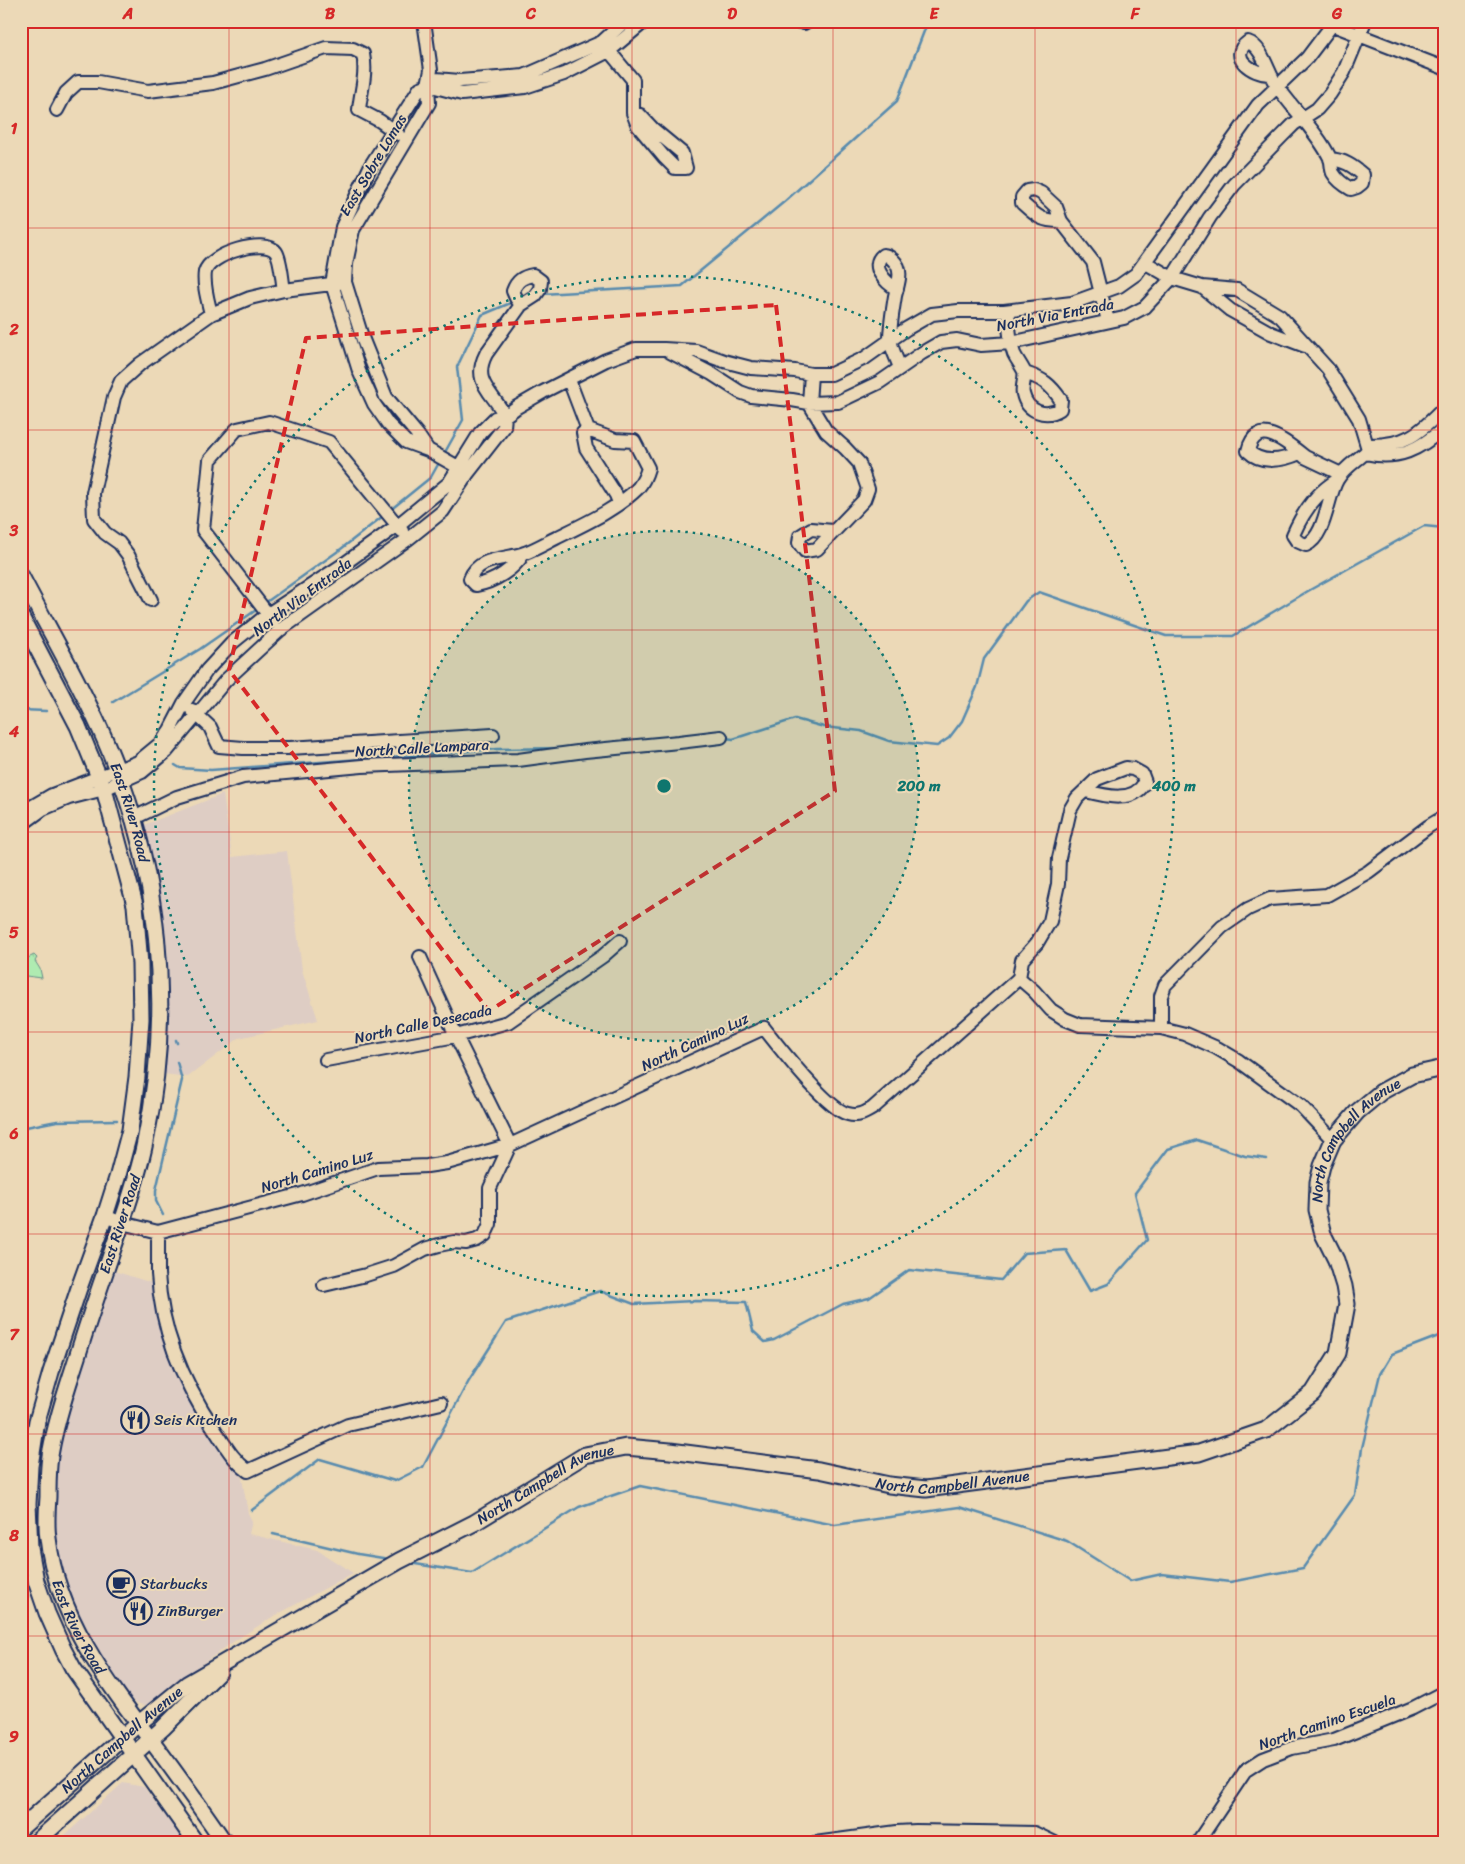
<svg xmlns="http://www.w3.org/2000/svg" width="1465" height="1864" viewBox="0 0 1465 1864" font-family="Sriracha,sans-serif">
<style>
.built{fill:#decdc4}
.grass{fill:url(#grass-tufts);stroke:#658d88}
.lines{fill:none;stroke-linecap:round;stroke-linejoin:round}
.stream{stroke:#598bae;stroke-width:2.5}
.minor-casing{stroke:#1b2f5e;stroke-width:16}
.major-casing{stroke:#1b2f5e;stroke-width:19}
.minor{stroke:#ecd9b7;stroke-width:12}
.major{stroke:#ecd9b7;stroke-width:15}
.marked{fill:none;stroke:#d62828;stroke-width:4;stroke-dasharray:10 6;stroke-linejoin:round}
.grid{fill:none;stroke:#d62828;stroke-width:1;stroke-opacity:0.55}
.ring{fill:none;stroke:#0f766e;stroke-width:2.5;stroke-dasharray:2.5 5}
.labels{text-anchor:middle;stroke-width:4;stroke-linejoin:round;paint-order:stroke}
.street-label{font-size:15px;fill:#1b2f5e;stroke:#ecd9b7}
.poi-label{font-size:15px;fill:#1b2f5e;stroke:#ecd9b7;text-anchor:start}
.centre{fill:#0f766e;stroke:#ecd9b7;stroke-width:2.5}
.ring-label{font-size:15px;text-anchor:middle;font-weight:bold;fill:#0f766e;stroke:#ecd9b7;stroke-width:4;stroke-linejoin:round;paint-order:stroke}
.neatline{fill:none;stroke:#d62828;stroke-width:2}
.grid-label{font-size:16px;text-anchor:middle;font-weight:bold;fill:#d62828}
</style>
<defs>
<pattern id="grass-tufts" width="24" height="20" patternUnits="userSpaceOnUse" patternTransform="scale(1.25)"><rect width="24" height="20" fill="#afebb1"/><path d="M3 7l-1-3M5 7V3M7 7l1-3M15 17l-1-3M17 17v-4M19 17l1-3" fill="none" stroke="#96ca9b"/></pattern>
</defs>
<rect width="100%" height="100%" fill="#ecd9b7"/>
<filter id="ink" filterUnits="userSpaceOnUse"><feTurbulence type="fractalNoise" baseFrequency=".02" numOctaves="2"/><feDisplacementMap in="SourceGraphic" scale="10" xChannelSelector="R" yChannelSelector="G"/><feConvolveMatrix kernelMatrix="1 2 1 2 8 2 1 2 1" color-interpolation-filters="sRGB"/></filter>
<g filter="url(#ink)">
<path class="built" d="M223,794L232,857L287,851L302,970L318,1020L239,1038L188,1077L164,1074L168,1023V967L161,907L154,862L144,825Z
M114,1271L152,1283L170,1357L183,1385L242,1478L248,1513L252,1521L249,1534L317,1550L353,1573L269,1619L233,1642L187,1675L155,1703L145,1705L139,1704L130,1698L119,1684L88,1635L77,1612L62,1568L57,1541L54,1509L58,1452L67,1411Z
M123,1783L144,1787L185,1843H56Z"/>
<path class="grass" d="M34,955L37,958L35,961L40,969L42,978L26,976L24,971L21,970L23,959L28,958Z"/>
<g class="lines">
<path class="stream" d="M542,294L682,286L784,202L897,101L928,21
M444,454L463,420L457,367L482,315L513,302
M389,511L431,477L440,461
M265,603L341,549L383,516
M113,702L200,649L259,608
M21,710L46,711
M726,738L733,739L795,719L824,727L861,731L889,741L937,746L949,738L962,721L977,687L984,659L1026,601L1039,592L1166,636H1233L1308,591L1424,526L1444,528
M175,765L180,768L211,770L498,749L563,748
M176,1040L177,1043
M21,1128L57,1121L117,1120
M163,1215L156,1201V1190L182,1080L177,1062
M252,1510L320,1459L395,1481L423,1467L469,1380L506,1322L600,1291L634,1304L693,1301L746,1302L753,1331L765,1342L774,1340L843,1304L869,1298L909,1270L1001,1280L1024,1253L1066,1250L1090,1291L1108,1284L1147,1240L1135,1193L1168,1149L1197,1140L1245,1156L1267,1159
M273,1534L358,1554L389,1559
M409,1563L472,1573L579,1507L640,1486L835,1525L959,1507L1067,1541L1130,1581L1162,1574L1230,1582L1303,1568L1355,1495L1362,1448L1380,1374L1392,1354L1444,1334"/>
<defs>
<path id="minor" d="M424,21L431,70L428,85
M625,21L602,42L524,76L460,81L436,79L428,85L462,94L525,87L564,74L609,51L645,21
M797,21L804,23L807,21
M1333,25L1444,68
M605,46L633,80V113L638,126L664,157L675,168H686L682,153L653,129L640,115L633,113
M1269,74C1253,74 1227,57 1248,42C1263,47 1268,74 1277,86C1293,109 1318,133 1330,158C1332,163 1331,169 1333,173C1337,180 1344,185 1351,189L1357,187L1362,183L1363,175C1353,166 1344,160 1330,159
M57,110L66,93L78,82H98L148,91L213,83L265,69L326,48L353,49L363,54C367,75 361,89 359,110L380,121L398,134
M1061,221C1041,221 1036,216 1022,203V197L1027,191L1034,190L1041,193L1056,207L1061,221L1093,262L1108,321
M1146,263L1172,278L1202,287L1237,290L1280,316L1328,369L1359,419L1368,449L1365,453C1356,461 1343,469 1337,480C1327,497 1326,536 1306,545L1297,541L1293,535C1302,514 1316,493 1336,481
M1202,287L1230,310L1271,333L1305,346
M897,289C886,283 869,266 883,255C887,255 889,256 893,260C904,270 898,283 895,296C893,309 890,325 890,339C891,348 897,359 900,368
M521,305L516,298L513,291C517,280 523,277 533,275L541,281L540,289L535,296L521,305L486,354C471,383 494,393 505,416L517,407L543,392L606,360L636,349H664L696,351L724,361L751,368L795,371L811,374H831L865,358L906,329L932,314L958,311H1004L1072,303L1119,286L1136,274L1258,105L1307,58L1335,21
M1008,311C1009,325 1009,341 1014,354C1017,360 1021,365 1024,371C1026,378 1021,387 1023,394C1027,412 1046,418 1060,409L1061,400C1050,384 1043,379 1025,373
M211,314C208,301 203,285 205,272C209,254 265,237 276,252C281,259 282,280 284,290
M670,352L712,374L740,392L751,396L792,400L809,403L838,402L880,382L922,353L941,342L957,340L981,345L1011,343L1124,318L1145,307L1172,278L1210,217L1234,185L1282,136L1294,124L1317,109L1330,94L1344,72L1365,21
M811,374L809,403L826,431L845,448L859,463L868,489L864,500L817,549L805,551L799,543L800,536L811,529L833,531
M569,380L588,430
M1367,445C1405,446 1419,434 1444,408
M428,450L417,434L386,397L363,340L345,282L346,264L353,230L429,103L428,85L420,88L371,165L342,227L332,284L359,371L374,404L388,424L406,442L428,450L465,471
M1300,453C1284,460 1262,465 1248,451C1256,415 1289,444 1305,457L1341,474
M1365,453C1398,461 1420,449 1444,428
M524,553C514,569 495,582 476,585L470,579C478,556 506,560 525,553C536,549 546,543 556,538C584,524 616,510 638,488C643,482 646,475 648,468L634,441L615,440L588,430L583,433L586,448L616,495L619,503
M151,600L128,555L119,543L105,533L94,519L93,493L114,397L121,381L140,364L211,314L250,298L284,290L339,283
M273,621L203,530L210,460L237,429L269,422L329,442L402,531
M192,710L210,727L219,746L243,748H290L493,735
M21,813L52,795L138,762L161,743L170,730L184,703L207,670L232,643L268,614L341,566L398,525L449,483L480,433L495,418L505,416L504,427L468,473L443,511L408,539L280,630L226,680L167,751L142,772L104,789L69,798L43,809L21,825
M132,819L177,797L243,777L362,766L518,760L585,751L679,742L721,737
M1019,978L1034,991L1051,1010L1065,1019L1080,1025L1161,1028L1185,1034L1217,1048L1239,1061L1301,1106L1333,1140
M1019,978L1022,960L1037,943L1050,921L1058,884L1059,858L1070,810L1077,798L1097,779L1126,768L1133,769L1142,774L1145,782C1134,804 1105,796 1086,791
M1161,1028V996L1165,985L1222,927L1248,909L1270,899L1327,895L1368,872L1429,826L1444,817
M326,1060L456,1036L508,1022L603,956L620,941
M105,1216L122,1223L158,1232L302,1194L378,1168L427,1166L447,1163L510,1145L764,1028C779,1047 827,1109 848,1114C858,1117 865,1113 873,1108L1019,978
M158,1232C158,1246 158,1260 158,1274C161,1330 184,1384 215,1430C225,1445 233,1460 248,1471L348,1425L441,1403
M324,1285L366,1275L394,1266L425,1249L439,1245L454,1242L466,1243L477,1240L485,1235L490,1224V1188L510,1145L456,1036L420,957
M815,1843L897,1832L916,1831L1034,1833L1055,1843
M1197,1843L1246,1770L1263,1759L1292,1748L1334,1740L1413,1708L1444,1692"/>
<g id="major">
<path id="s1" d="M21,576C49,630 81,684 105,740C160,867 174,1007 145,1142C139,1173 128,1204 118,1234C105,1273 91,1312 79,1351C69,1383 57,1416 51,1450C48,1465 48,1482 48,1497C47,1511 46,1525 48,1538C57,1619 110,1686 157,1748C180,1779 203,1811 225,1843"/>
<path d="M21,617L78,726L104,789L135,905L140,964L141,1019L137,1077L130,1130L118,1175L105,1216L79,1288L51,1372L37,1421L30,1466L28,1504L30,1548L36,1581L47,1613L63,1649L73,1668L196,1843"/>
<path id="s2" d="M21,1828L138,1724L187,1684L399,1561L474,1523L585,1455L626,1447L670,1451L819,1470L889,1485L926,1489L1199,1453L1266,1430L1313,1393L1338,1353L1347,1304L1344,1286L1336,1260L1323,1234L1317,1210L1318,1182L1322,1166L1333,1140L1357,1112L1381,1092L1412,1075L1444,1068"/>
<path d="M35,1843L163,1728L219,1672"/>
</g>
</defs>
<use href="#minor" class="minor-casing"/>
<use href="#major" class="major-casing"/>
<use href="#minor" class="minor"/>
<use href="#major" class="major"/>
</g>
</g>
<path class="marked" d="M776,305L835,791L489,1011L229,670L306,338Z"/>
<path class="grid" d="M229,21V1843M430,21V1843M632,21V1843M833,21V1843M1035,21V1843M1236,21V1843M21,228H1444M21,430H1444M21,630H1444M21,832H1444M21,1032H1444M21,1234H1444M21,1434H1444M21,1636H1444"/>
<circle cx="664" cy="786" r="255" fill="#0f766e" fill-opacity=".12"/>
<g class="ring">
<circle cx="664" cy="786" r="255"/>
<circle cx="664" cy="786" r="510"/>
</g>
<defs>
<symbol id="restaurant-ring" viewBox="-11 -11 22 22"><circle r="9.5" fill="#ecd9b7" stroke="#1b2f5e" stroke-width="1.5"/><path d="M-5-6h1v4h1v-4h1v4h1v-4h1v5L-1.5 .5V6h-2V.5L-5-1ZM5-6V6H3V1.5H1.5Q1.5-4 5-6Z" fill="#1b2f5e"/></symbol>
<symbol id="cafe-ring" viewBox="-11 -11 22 22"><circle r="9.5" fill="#ecd9b7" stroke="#1b2f5e" stroke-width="1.5"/><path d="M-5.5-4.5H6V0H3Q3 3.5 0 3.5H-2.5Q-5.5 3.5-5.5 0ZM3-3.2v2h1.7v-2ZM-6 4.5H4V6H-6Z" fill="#1b2f5e"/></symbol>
</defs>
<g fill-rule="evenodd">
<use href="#restaurant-ring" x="119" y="1404" width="32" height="32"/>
<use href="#cafe-ring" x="105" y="1568" width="32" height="32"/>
<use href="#restaurant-ring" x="122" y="1595" width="32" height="32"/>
</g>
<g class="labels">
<g class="street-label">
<text transform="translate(373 165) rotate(-59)" y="5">East Sobre Lomas</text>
<text transform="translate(1055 315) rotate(-11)" y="5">North Via Entrada</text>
<text transform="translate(302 597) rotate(-37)" y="5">North Via Entrada</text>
<text transform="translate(422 748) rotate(-3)" y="5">North Calle Lampara</text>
<text dy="5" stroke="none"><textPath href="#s1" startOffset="261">East River Road</textPath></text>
<text transform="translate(423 1024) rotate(-12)" y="5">North Calle Desecada</text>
<text transform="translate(695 1042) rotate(-25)" y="5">North Camino Luz</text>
<text dy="5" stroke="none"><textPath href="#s2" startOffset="1711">North Campbell Avenue</textPath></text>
<text transform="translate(317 1171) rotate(-17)" y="5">North Camino Luz</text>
<text transform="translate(120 1224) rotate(-72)" y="5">East River Road</text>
<text dy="5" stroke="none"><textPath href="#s2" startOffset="1051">North Campbell Avenue</textPath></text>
<text dy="5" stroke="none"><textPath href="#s2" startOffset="631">North Campbell Avenue</textPath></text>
<text dy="5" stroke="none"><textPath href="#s1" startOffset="1100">East River Road</textPath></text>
<text transform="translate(1327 1722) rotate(-19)" y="5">North Camino Escuela</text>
<text dy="5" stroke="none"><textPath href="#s2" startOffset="134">North Campbell Avenue</textPath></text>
</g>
<g class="poi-label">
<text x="154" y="1425">Seis Kitchen</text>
<text x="140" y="1589">Starbucks</text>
<text x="157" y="1616">ZinBurger</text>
</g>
</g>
<circle cx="664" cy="786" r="8" class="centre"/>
<g class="ring-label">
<text x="919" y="791">200 m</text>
<text x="1174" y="791">400 m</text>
</g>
<rect width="1465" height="1864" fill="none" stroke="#ecd9b7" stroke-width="55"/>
<rect x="28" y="28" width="1410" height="1808" class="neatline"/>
<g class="grid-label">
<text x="128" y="19">A</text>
<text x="330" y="19">B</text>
<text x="531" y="19">C</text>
<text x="732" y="19">D</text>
<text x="934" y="19">E</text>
<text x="1135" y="19">F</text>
<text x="1337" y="19">G</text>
<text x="14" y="134">1</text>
<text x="14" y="335">2</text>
<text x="14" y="536">3</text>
<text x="14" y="737">4</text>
<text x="14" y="938">5</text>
<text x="14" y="1139">6</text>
<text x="14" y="1340">7</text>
<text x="14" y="1541">8</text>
<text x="14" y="1742">9</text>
</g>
</svg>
